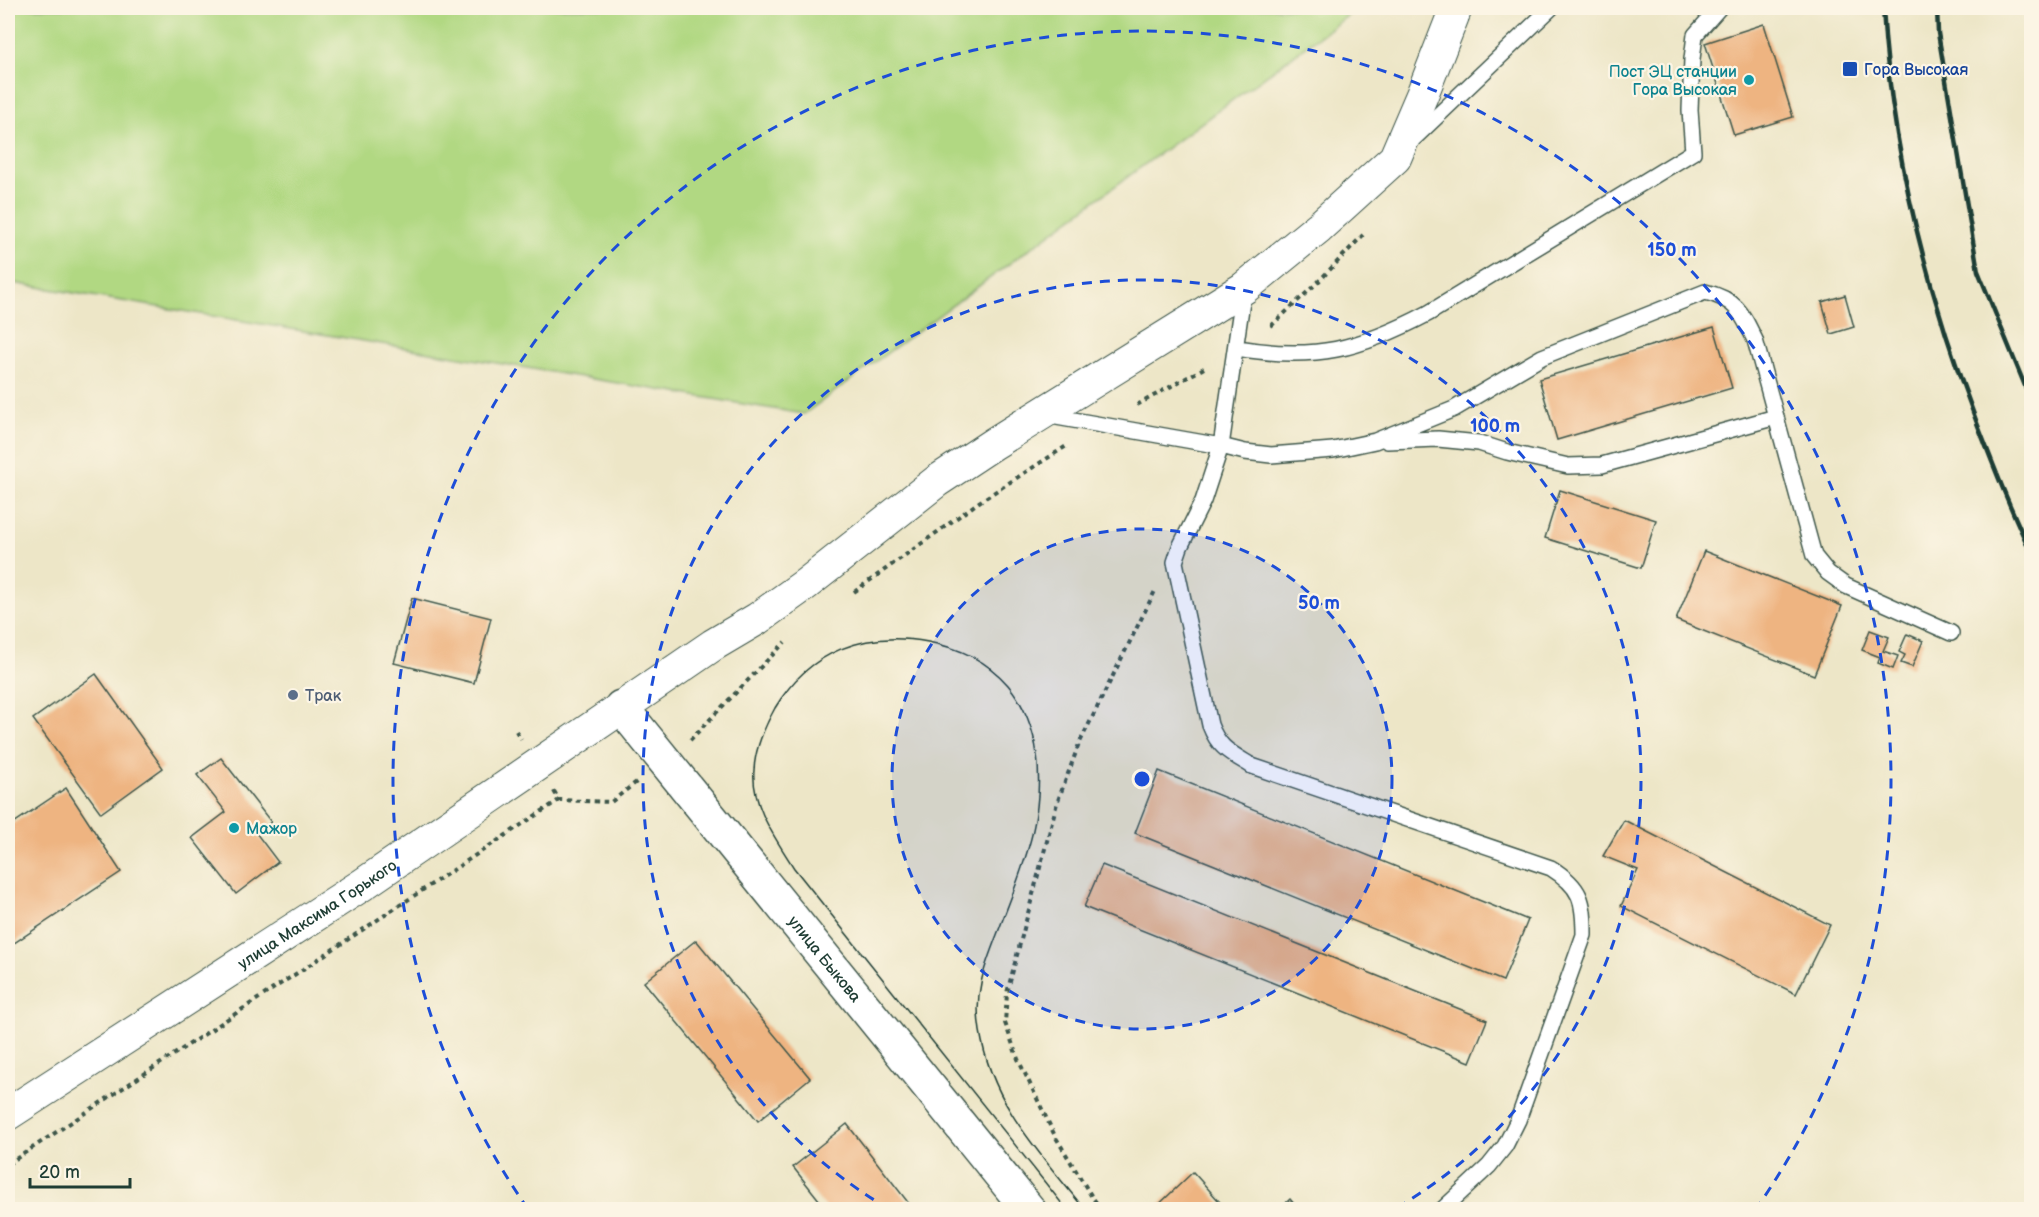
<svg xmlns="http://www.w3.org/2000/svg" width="2039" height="1217" viewBox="0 0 2039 1217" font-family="'Balsamiq Sans',sans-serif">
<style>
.green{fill:#b1d882;stroke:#688a5b;stroke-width:1.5}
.building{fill:#eeb481}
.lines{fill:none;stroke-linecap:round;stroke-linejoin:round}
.lane-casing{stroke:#3e564a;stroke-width:18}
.street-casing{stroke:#3e564a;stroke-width:34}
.secondary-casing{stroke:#3e564a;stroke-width:36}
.path{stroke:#3e564a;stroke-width:4;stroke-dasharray:4.5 4.5;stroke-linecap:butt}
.lane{stroke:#fff;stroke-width:15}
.street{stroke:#fff;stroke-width:32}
.secondary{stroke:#fff;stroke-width:33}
.tram{stroke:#1f3d34;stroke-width:1.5}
.rail{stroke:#1f3d34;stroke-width:4.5}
.ring{fill:none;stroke:#1d4ed8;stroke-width:3;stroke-dasharray:10 8}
.transit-dot{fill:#1a4fb4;stroke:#fcf5e5;stroke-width:2}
.culture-dot{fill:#0f9aa8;stroke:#fcf5e5;stroke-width:2}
.service-dot{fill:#5c6f8a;stroke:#fcf5e5;stroke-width:2}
.labels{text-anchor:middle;stroke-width:4.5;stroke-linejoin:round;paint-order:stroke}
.transit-label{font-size:16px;fill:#164399;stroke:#fcf5e5;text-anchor:start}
.culture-label{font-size:16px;fill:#0d838f;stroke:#fcf5e5;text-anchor:end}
.service-label{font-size:16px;fill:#4e5e75;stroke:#fcf5e5;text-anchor:start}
.street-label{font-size:16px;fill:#1f3d34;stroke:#fcf5e5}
.centre{fill:#1d4ed8;stroke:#fcf5e5;stroke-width:3}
.ring-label{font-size:18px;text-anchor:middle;font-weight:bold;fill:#1d4ed8;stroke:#fcf5e5;stroke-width:4.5;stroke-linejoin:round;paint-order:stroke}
</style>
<rect width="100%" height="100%" fill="#fcf5e5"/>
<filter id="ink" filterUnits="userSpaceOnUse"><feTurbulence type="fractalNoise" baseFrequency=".0167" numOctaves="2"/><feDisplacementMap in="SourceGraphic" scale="12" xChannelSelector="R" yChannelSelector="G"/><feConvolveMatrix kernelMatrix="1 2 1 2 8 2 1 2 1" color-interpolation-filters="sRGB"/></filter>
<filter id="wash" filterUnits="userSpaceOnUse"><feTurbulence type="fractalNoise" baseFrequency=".008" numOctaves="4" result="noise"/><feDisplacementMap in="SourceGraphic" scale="24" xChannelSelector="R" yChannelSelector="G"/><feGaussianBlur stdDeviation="1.35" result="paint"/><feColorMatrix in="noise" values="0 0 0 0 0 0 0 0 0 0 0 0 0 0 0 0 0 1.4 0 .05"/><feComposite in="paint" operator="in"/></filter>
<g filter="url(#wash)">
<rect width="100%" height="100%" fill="#ede6c7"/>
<path class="green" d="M8,8H1358L804,414L8,282Z"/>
<g id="blocks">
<path class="building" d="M1764,24L1793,117L1734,135L1705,43Z
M1845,295L1854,327L1831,334L1822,302Z
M1714,327L1732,388L1557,440L1539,379Z
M1560,490L1656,520L1641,568L1545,538Z
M1704,551L1842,606L1814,675L1676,620Z
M412,598L491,618L474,683L394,663Z
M1870,630L1889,637L1883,651L1898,656L1893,669L1878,663L1880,657L1862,650Z
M1907,634L1923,641L1912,667L1901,663L1905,655L1899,652Z
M96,674L163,768L101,813L33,719Z
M221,758L271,822L256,833L278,862L236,894L192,838L226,812L197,775Z
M1159,771L1528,920L1503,981L1135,833Z
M66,788L121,872L8,947V827Z
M1624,820L1830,925L1796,994L1621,906L1638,870L1603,856Z
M1102,865L1487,1020L1470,1062L1084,907Z
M696,940L810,1078L758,1121L644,982Z
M847,1124L914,1210H827L793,1167Z
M1193,1172L1227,1210H1153Z
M1290,1199L1299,1210H1278Z"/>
</g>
</g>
<g filter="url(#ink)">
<use href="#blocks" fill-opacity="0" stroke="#3e564a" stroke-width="1.5"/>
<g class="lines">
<defs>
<path id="lane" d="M1410,142L1551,8
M1244,288L1221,446L1203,501L1180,547L1175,562L1210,725C1219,749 1231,753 1252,766L1551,868C1581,887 1584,900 1584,935L1518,1120L1505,1146L1489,1166L1442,1210
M1237,348C1315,361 1359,350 1429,313L1693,152L1690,110L1692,59L1695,35L1719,8
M1045,415L1221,446L1245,452L1271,455L1333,450L1375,441L1454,409L1542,357L1705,292C1736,299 1742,313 1755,340L1814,556L1828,573L1846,586L1951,633
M1387,441L1438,439L1479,443L1507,452L1568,466L1602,465L1776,417"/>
<g id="street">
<path id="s1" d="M8,1114L362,885L713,645L757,619L806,584L937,481L993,444L1244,288L1319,227L1395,158L1422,95L1456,8"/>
</g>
<g id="secondary">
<path id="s2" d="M621,707L1029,1210"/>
</g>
</defs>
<use href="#lane" class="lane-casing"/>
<use href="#street" class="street-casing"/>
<use href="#secondary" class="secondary-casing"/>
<path class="path" d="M1271,326L1318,282L1363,235
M1137,405L1206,367
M854,592L979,502L1068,445
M516,731L521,739
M690,740L785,642
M554,791L559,800L611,802L639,780
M8,1164L559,800
M1102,1210L1092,1197L1055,1136L1018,1059L1005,1023L1007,993L1057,803L1069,771L1079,744L1155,591"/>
<use href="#lane" class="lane"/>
<use href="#street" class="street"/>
<use href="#secondary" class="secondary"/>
<path class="tram" d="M1067,1210L794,868C776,839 751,806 754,770C755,748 765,726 775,708C809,651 865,630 928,642C960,648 986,660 1008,685C1024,704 1034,730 1037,755C1045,820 1022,868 1000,927C986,963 973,992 980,1031C992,1105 1040,1153 1085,1210"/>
<path class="rail" d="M1883,8C1891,151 1926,289 1977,423C1994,467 2011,512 2032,554
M1937,8L1938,33L1978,271L2032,403"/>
</g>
</g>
<circle cx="1142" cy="779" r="250" fill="#1d4ed8" fill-opacity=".12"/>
<g class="ring">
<circle cx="1142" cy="779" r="250"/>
<path d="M889 1209A499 499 0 1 1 1395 1209"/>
<path d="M528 1209A749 749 0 1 1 1756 1209"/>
</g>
<rect class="transit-dot" x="1842" y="61" width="16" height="16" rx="3"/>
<g class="culture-dot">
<circle cx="1749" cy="80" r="6"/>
<circle cx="234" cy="828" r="6"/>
</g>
<circle class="service-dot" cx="293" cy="695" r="6"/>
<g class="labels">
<g class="transit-label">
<text x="1864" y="75">Гора Высокая</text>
</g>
<g class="culture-label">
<text x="1737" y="77">Пост ЭЦ станции<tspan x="1737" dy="18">Гора Высокая</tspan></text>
<text x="246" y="834" text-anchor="start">Мажор</text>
</g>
<g class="service-label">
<text x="305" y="701">Трак</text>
</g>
<g class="street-label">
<text dy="6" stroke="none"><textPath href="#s1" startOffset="368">улица Максима Горького</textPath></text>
<text dy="6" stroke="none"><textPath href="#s2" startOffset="324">улица Быкова</textPath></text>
</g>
</g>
<circle cx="1142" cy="779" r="9" class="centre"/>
<g class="ring-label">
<text x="1672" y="256">150 m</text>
<text x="1495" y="432">100 m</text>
<text x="1319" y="609">50 m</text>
</g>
<rect width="2039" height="1217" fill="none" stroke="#fcf5e5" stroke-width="30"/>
<path d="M30 1178v9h100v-9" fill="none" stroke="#1f3d34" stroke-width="3"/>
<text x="39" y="1178" font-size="18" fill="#1f3d34" stroke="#fcf5e5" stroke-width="4.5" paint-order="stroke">20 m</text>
</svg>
